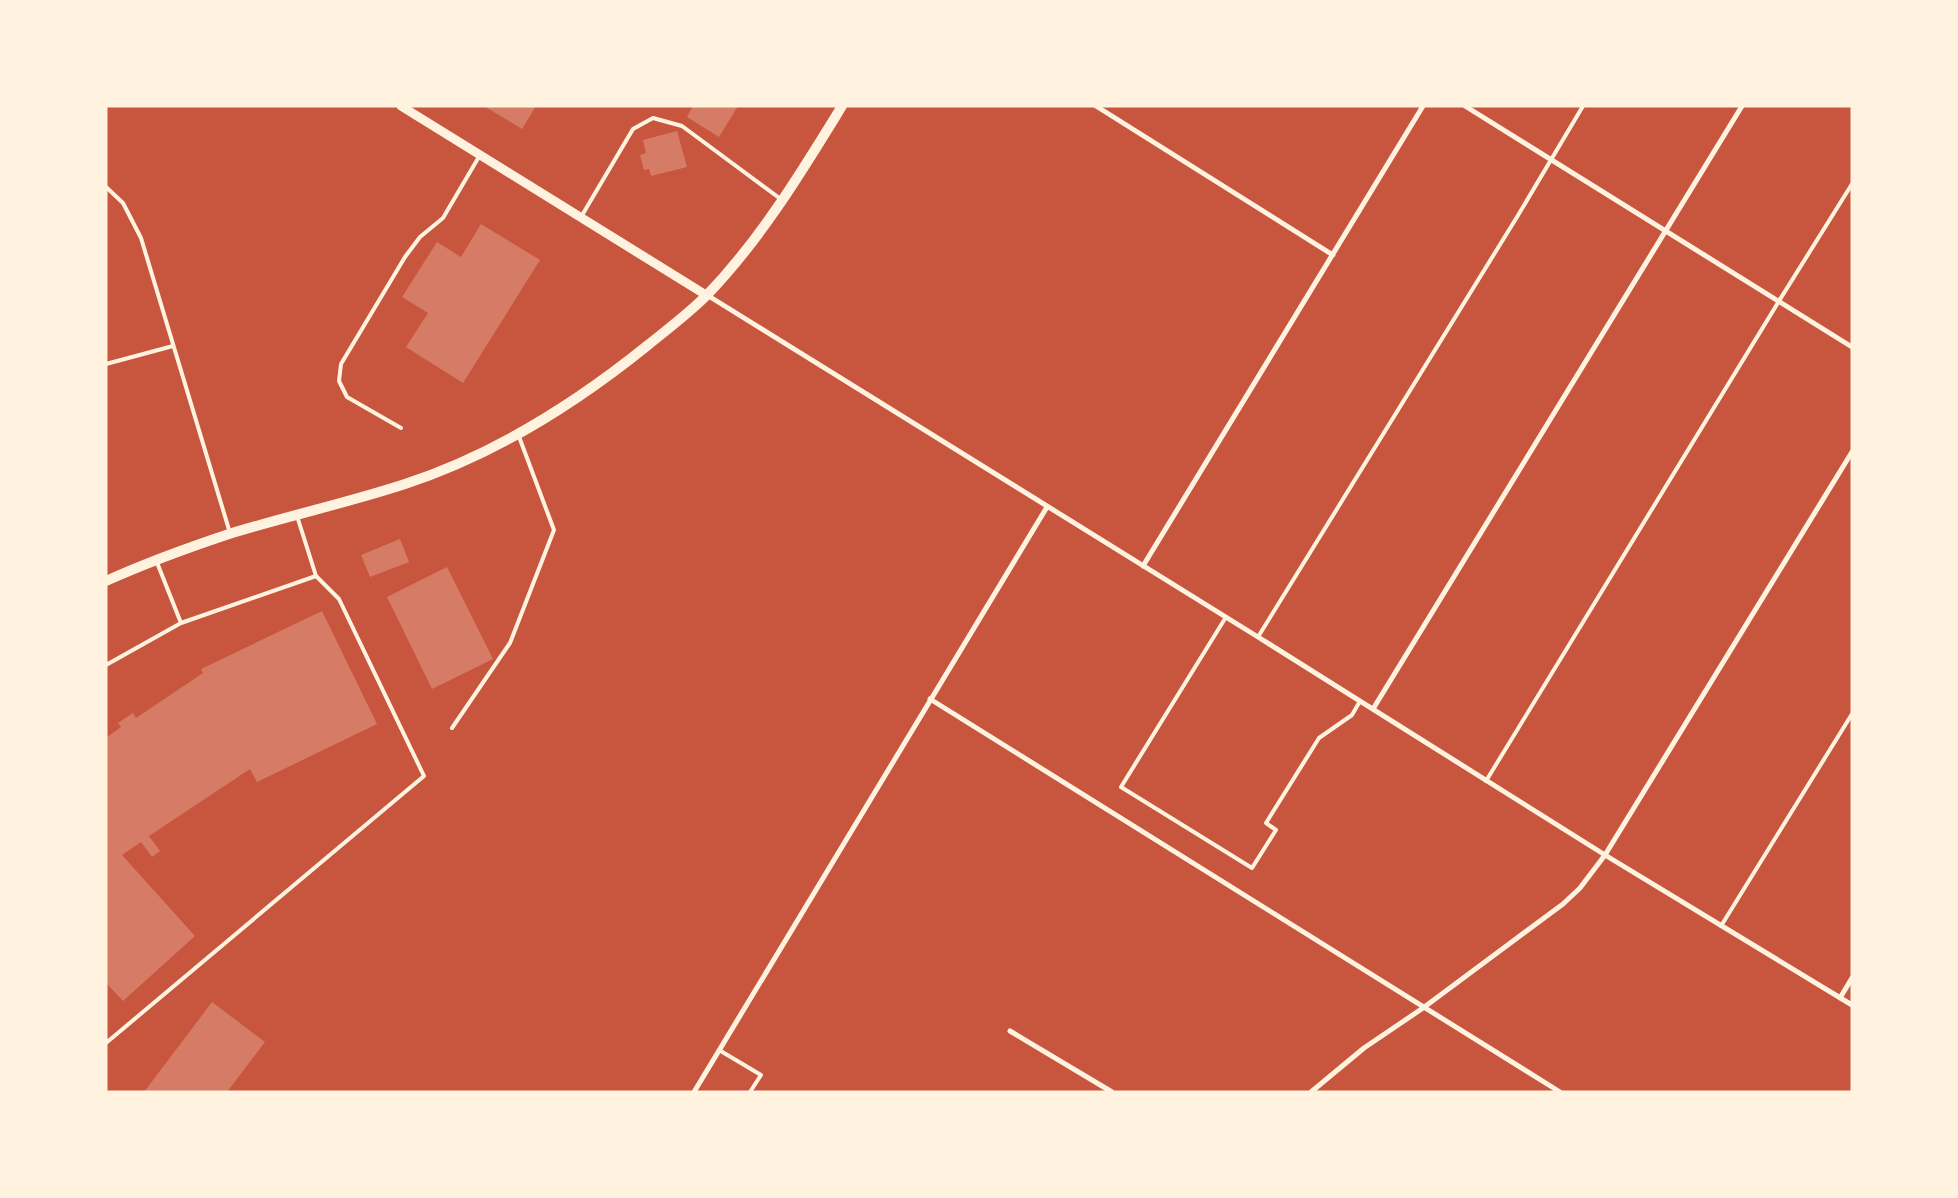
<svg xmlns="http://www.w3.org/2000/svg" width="1958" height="1198" viewBox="0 0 1958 1198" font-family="'Titillium Web',sans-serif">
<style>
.building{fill:#d67c66}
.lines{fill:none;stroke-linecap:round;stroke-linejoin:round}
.service{stroke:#fff3e0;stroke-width:4}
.minor{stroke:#fff3e0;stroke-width:5}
.tertiary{stroke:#fff3e0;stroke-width:9}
.secondary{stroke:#fff3e0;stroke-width:10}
</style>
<rect width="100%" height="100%" fill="#c8553d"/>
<path class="building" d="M484,106H536L522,129Z
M693,106H738L719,137L687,117Z
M677,131L687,167L651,176L649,169L644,170L640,155L646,153L643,140Z
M481,224L540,260L463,383L406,347L428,313L402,297L437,242L461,257Z
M400,539L409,562L370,577L361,555Z
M447,567L493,659L432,689L387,597Z
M322,611L377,724L257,782L250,769L149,836L160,851L152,857L141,842L122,855L195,936L123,1001L106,983V738L121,727L118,723L133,713L136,718L203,673L201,669Z
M212,1002L265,1042L227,1092H144Z"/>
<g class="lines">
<path class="service" d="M106,187L123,203L141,238L230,533
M581,217L633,129L653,118L682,126L782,200
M106,364L173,346
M401,428L347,397L339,381L341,364L405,257L420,237L443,218L480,155
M156,560L181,623
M1226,617L1121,787L1252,868L1276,830L1266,823L1319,738L1352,715L1360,701
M1258,637L1517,217L1583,106
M106,665L181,623L316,576L297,516
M452,728L510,643L554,530L518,434
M1486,781L1779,301L1852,184
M1721,926L1852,714
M106,1043L424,776L339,599L316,576
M719,1050L761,1075L750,1092"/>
<path class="minor" d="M1096,106L1333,255
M1465,106L1852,347
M707,295L1258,637L1605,855L1852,1005
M1143,566L1423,106
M930,699L1560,1092
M1373,709L1742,106
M1840,998L1852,978
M1010,1031L1112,1092
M694,1092L1047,507
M1311,1092L1364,1048L1423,1008L1563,904L1580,888L1605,855L1852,452"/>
<path class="tertiary" d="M401,106L706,295"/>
<path class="secondary" d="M106,581C146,563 187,548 229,534C287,516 347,503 405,484C494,455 575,404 648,345C668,329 689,313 707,295C761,239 802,171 842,106"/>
</g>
<rect width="1958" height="1198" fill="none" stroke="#fff3e0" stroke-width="215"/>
</svg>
